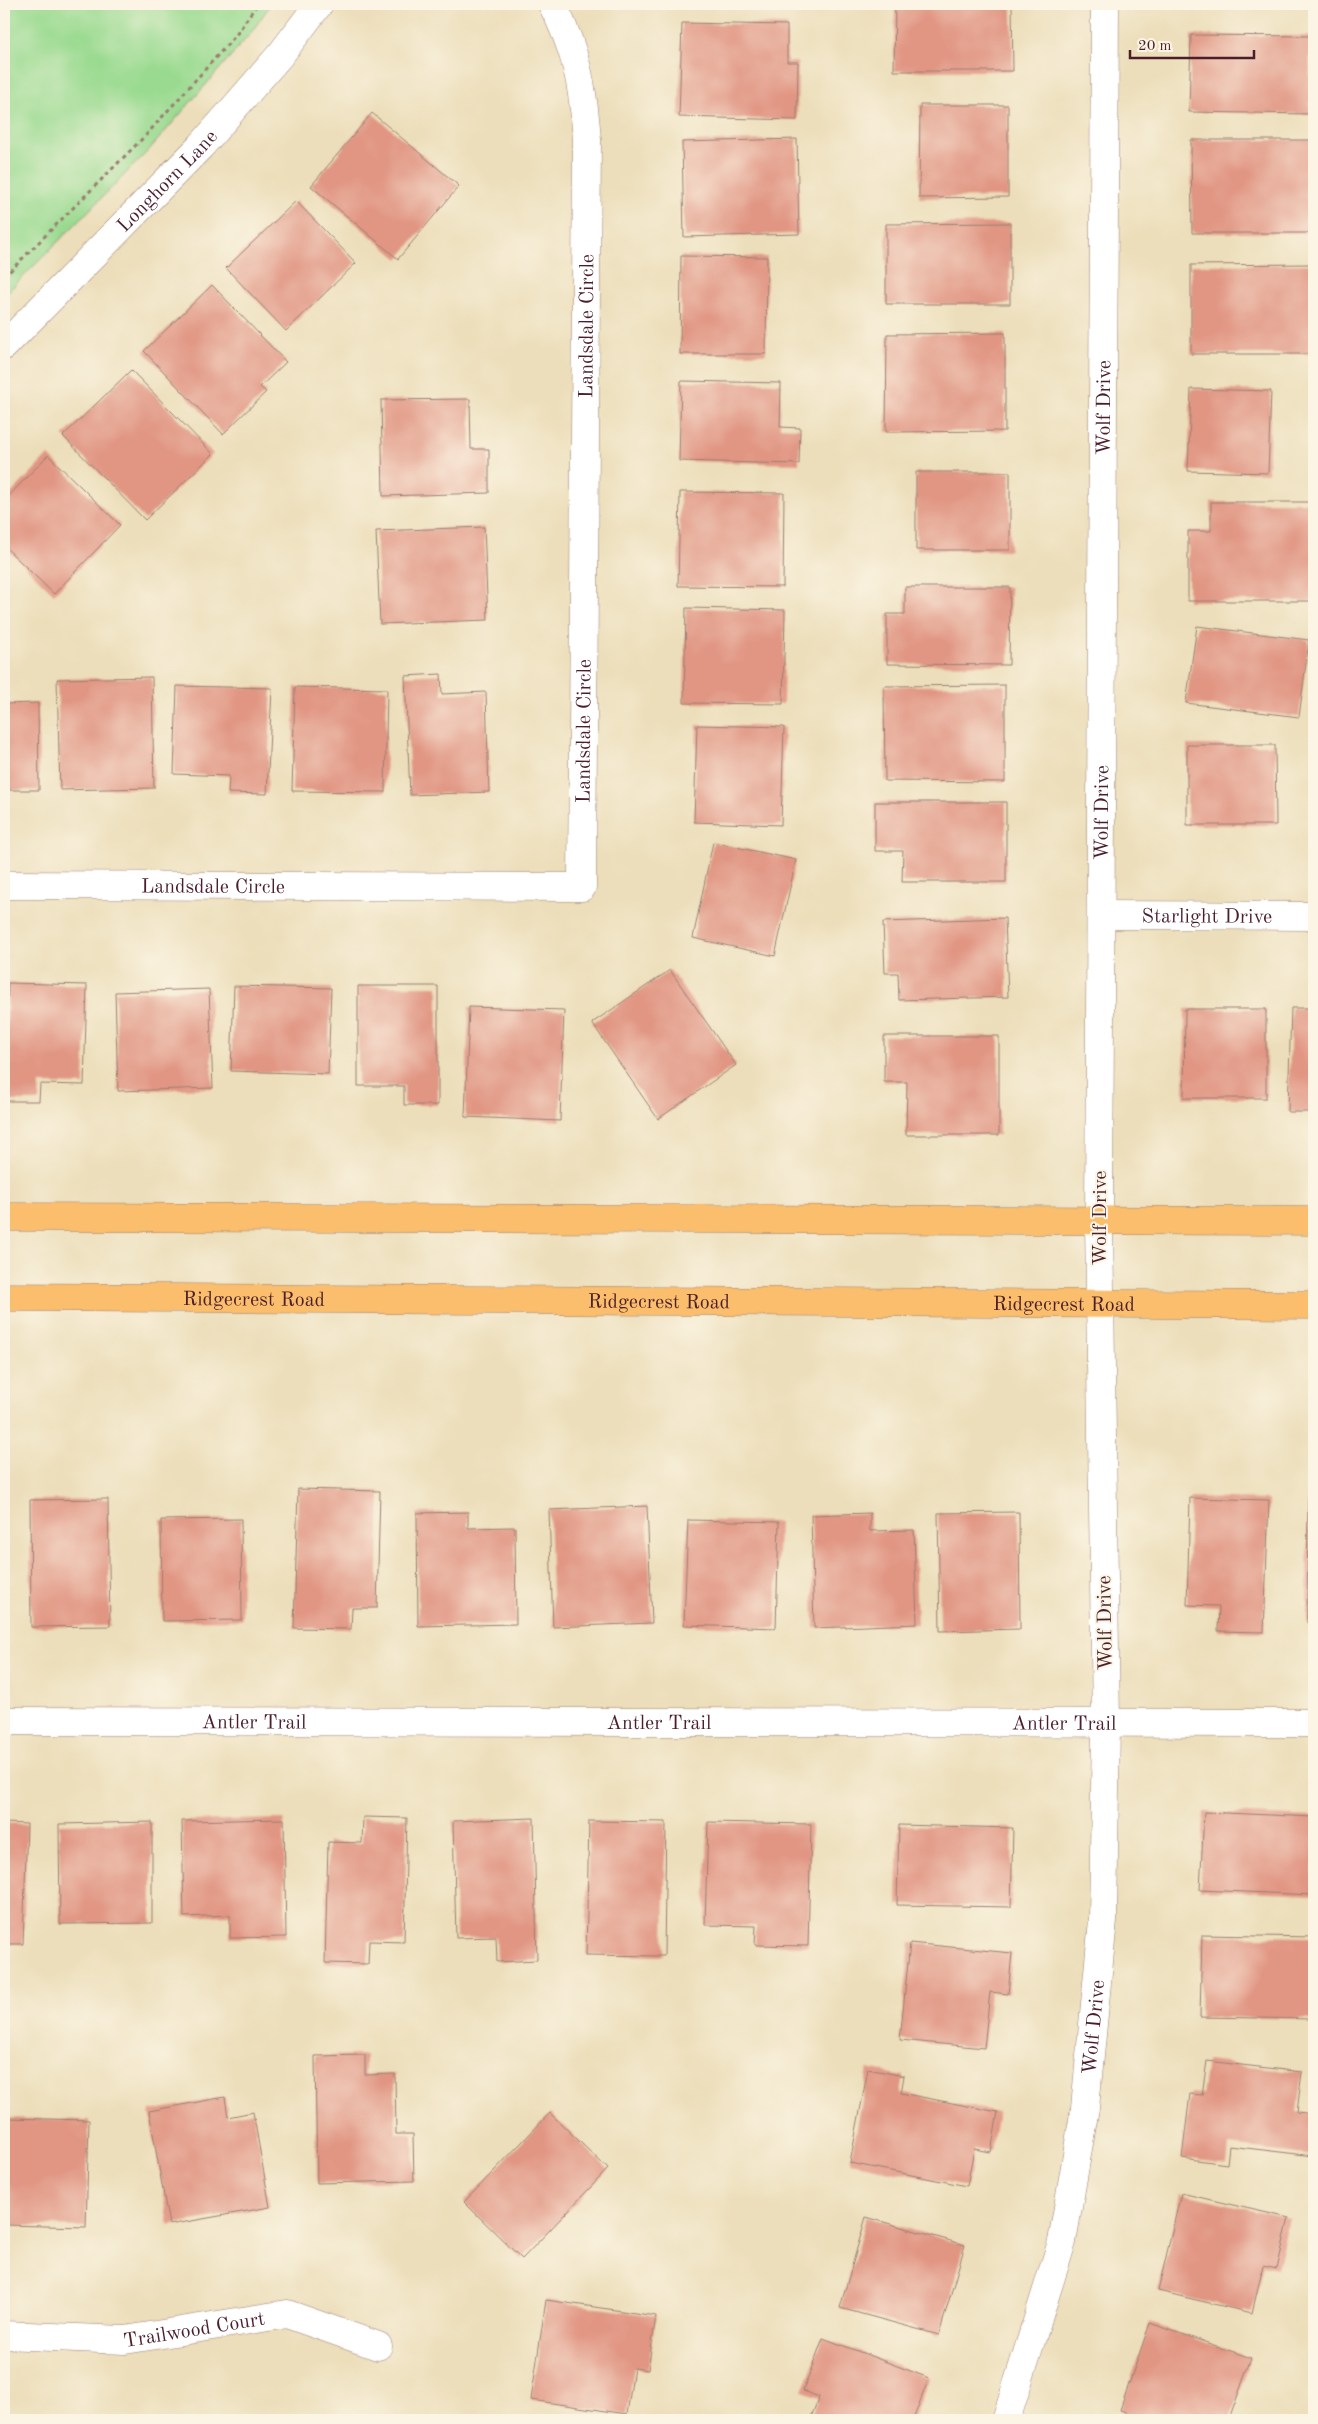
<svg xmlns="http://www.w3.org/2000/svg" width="1318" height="2424" viewBox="0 0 1318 2424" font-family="'Old Standard TT',serif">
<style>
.green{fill:#9ada90;stroke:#727c5e}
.building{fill:#e19683}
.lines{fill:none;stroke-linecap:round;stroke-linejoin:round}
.minor-casing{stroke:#9b7e72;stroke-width:29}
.major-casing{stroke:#9b7e72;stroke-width:29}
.path{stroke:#9b7e72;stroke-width:3;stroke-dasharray:4 4;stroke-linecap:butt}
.minor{stroke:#fff;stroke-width:28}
.major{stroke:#fabe6d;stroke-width:28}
.labels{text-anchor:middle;stroke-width:4;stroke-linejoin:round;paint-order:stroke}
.street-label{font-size:20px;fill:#4a1f2b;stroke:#fcf5e5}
</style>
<rect width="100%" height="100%" fill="#fcf5e5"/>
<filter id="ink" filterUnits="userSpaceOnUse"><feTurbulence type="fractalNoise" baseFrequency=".02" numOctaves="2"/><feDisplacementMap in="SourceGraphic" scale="10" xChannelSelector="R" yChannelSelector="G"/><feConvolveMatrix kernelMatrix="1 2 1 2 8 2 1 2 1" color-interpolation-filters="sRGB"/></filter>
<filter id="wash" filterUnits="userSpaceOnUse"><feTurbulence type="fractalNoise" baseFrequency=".0096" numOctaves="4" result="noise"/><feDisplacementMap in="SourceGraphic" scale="20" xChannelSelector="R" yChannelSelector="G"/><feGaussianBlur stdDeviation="1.12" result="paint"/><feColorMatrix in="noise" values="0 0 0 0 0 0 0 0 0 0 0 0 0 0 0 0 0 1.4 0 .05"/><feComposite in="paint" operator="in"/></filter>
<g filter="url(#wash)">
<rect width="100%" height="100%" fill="#ecdeba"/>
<path class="green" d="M4,4H271L250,34L148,151L4,296Z"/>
<g id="blocks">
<path class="building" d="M895,4H1012L1013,71H894Z
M682,23L787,25V62H798L797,120L679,117Z
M1191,35L1310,36V114L1189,112Z
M920,105H1008V197L919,198Z
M372,113L459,186L398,259L311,186Z
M797,139L799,234L684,237L682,142Z
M1191,140H1314V233H1192Z
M296,201L356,263L286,331L226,268Z
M1010,223V304H886V224Z
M681,256L767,257L766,354H680Z
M1312,264V354H1191V265Z
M212,285L286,362L260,387L266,392L223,434L144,351Z
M1005,333V431L886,432L887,334Z
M131,370L213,454L145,520L63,436Z
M681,381L781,383L780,427L800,428L799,464L679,461Z
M1191,389L1271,391L1268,473L1188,471Z
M470,399L471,449H489V493L383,496L381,400Z
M48,455L120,525L54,594L4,546V501Z
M916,472H1010V550H916Z
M680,492L784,493L783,587L678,586Z
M1211,502H1314V601H1188V531H1211Z
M484,527L488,620L380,624L376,531Z
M905,587H1010L1009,665L887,664V614H905Z
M686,608L785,610L783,704L684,703Z
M1197,626L1309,640L1299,717L1186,703Z
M441,674L442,694L486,692L489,792L410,795L405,676Z
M152,677L154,788L60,790L57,679Z
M1005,685V782L885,781L884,686Z
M177,686L272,688L267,794L228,793L229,776L174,774Z
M295,687L387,689L385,792L292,791Z
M38,703L39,790H4V704Z
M697,725L784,727L781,825L694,822Z
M1187,745H1275L1276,825H1187Z
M875,802H1006V882H902L903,851H875Z
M713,842L796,860L775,956L693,938Z
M1005,918L1008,997L899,1000L898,973H885L883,922Z
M670,970L736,1065L658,1119L592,1023Z
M8,983L87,985L84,1085L40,1084L39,1101H4Z
M234,986L331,988L328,1074L231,1071Z
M358,986H438V1105H404V1086H358Z
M209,989L213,1088L118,1091L115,992Z
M469,1007L564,1010L560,1121L465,1117Z
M1291,1008H1314V1112H1288Z
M1185,1009H1266V1098H1184Z
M884,1036H999V1135H906L907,1082H884Z
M298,1489L380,1491L377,1608H352L351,1629L294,1628Z
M1308,1495H1314V1623H1307Z
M1190,1498L1269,1500L1264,1632L1218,1631L1219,1606L1187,1605Z
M108,1499L110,1626L31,1627L30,1500Z
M647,1506L652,1623L553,1627L549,1510Z
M468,1512V1528L515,1527L516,1624L418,1626L417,1513Z
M1019,1512L1020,1629L940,1631L938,1513Z
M870,1513V1531L914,1530L917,1624L814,1628L811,1515Z
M241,1519L242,1620L162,1621L161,1520Z
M688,1520L779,1522L776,1628L684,1625Z
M1204,1812L1314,1817V1895L1200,1890Z
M363,1817L407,1818L404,1942L369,1941L368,1964L325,1963L328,1842L362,1843Z
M534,1818L537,1960L497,1962L496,1937L456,1938L453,1821Z
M284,1819L286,1937L230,1938V1915L184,1917L182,1821Z
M589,1821L666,1822L664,1956L586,1955Z
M152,1822V1923L60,1924L59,1824Z
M708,1822L811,1824L808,1946L755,1945L756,1926L705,1925Z
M4,1823L27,1824L23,1944H4Z
M899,1825L1013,1828L1011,1907L897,1905Z
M1202,1935L1314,1937V2019L1200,2017Z
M910,1943L1012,1953L1008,1994L990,1992L984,2048L900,2040Z
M365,2055V2075L395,2074L396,2134H413L414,2181L317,2183L315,2056Z
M1207,2061L1302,2072L1297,2112L1314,2114V2156L1229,2146L1227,2164L1182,2158L1190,2094L1202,2095Z
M868,2069L904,2076L901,2093L998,2112L991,2152L974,2149L967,2186L850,2163Z
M225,2097L228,2117L253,2112L270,2207L169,2225L149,2111Z
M550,2113L608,2169L522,2259L464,2202Z
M4,2118L89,2120L86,2227L4,2225Z
M1181,2193L1289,2218L1277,2269L1263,2266L1252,2313L1158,2291Z
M866,2217L965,2245L939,2335L840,2308Z
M546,2300L656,2316L648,2370L634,2368L627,2414L531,2400Z
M1150,2323L1251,2358L1229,2420H1150L1120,2410Z
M823,2338L929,2378L913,2420H810L819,2397L803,2391Z"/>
</g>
</g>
<g filter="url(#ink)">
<use href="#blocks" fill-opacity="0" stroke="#9b7e72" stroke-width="1"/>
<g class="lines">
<defs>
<g id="minor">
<path id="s1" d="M4,346L201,146L281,54L319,4"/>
<path id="s2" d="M4,885L582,887L587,140C583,87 577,51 552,4"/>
<path id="s3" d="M1101,915L1314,916"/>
<path id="s4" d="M4,1721L1314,1723"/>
<path id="s5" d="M4,2335L125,2340L287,2314L378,2346"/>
<path id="s6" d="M1006,2420L1062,2242L1085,2108L1103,1920L1106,1724L1099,1220L1105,4"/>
</g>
<g id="major">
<path d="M4,1217L1314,1221"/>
<path id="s7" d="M4,1297L1314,1305"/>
</g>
</defs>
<use href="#minor" class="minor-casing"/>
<use href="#major" class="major-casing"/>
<path class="path" d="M4,277L146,135L236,35L257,4"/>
<use href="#minor" class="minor"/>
<use href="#major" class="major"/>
</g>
</g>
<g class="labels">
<g class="street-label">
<text dy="7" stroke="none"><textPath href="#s1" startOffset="232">Longhorn Lane</textPath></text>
<text dy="7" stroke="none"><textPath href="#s2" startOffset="1139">Landsdale Circle</textPath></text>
<text dy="7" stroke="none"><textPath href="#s6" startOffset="2024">Wolf Drive</textPath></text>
<text dy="7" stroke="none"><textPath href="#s2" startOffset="734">Landsdale Circle</textPath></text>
<text dy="7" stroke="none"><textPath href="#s6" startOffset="1619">Wolf Drive</textPath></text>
<text dy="7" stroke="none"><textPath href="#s2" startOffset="209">Landsdale Circle</textPath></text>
<text dy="7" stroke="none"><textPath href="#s3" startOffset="106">Starlight Drive</textPath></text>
<text transform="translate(1099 1218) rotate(-90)" y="7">Wolf Drive</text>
<text dy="7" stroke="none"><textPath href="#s7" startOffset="250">Ridgecrest Road</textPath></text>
<text dy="7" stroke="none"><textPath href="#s7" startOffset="655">Ridgecrest Road</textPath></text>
<text dy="7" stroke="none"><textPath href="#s7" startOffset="1060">Ridgecrest Road</textPath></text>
<text transform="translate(1104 1623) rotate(-91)" y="7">Wolf Drive</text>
<text dy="7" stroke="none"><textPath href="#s4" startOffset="250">Antler Trail</textPath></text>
<text dy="7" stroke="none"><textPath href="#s4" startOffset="655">Antler Trail</textPath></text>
<text dy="7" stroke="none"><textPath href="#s4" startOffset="1060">Antler Trail</textPath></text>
<text dy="7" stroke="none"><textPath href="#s6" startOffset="404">Wolf Drive</textPath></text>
<text dy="7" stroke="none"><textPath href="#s5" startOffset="191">Trailwood Court</textPath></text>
</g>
</g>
<rect width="1318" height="2424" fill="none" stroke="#fcf5e5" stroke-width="20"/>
<path d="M1130 50v8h124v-8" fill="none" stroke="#4a1f2b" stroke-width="2.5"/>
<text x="1138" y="50" font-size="15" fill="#4a1f2b" stroke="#fcf5e5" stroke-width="4" paint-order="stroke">20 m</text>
</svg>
